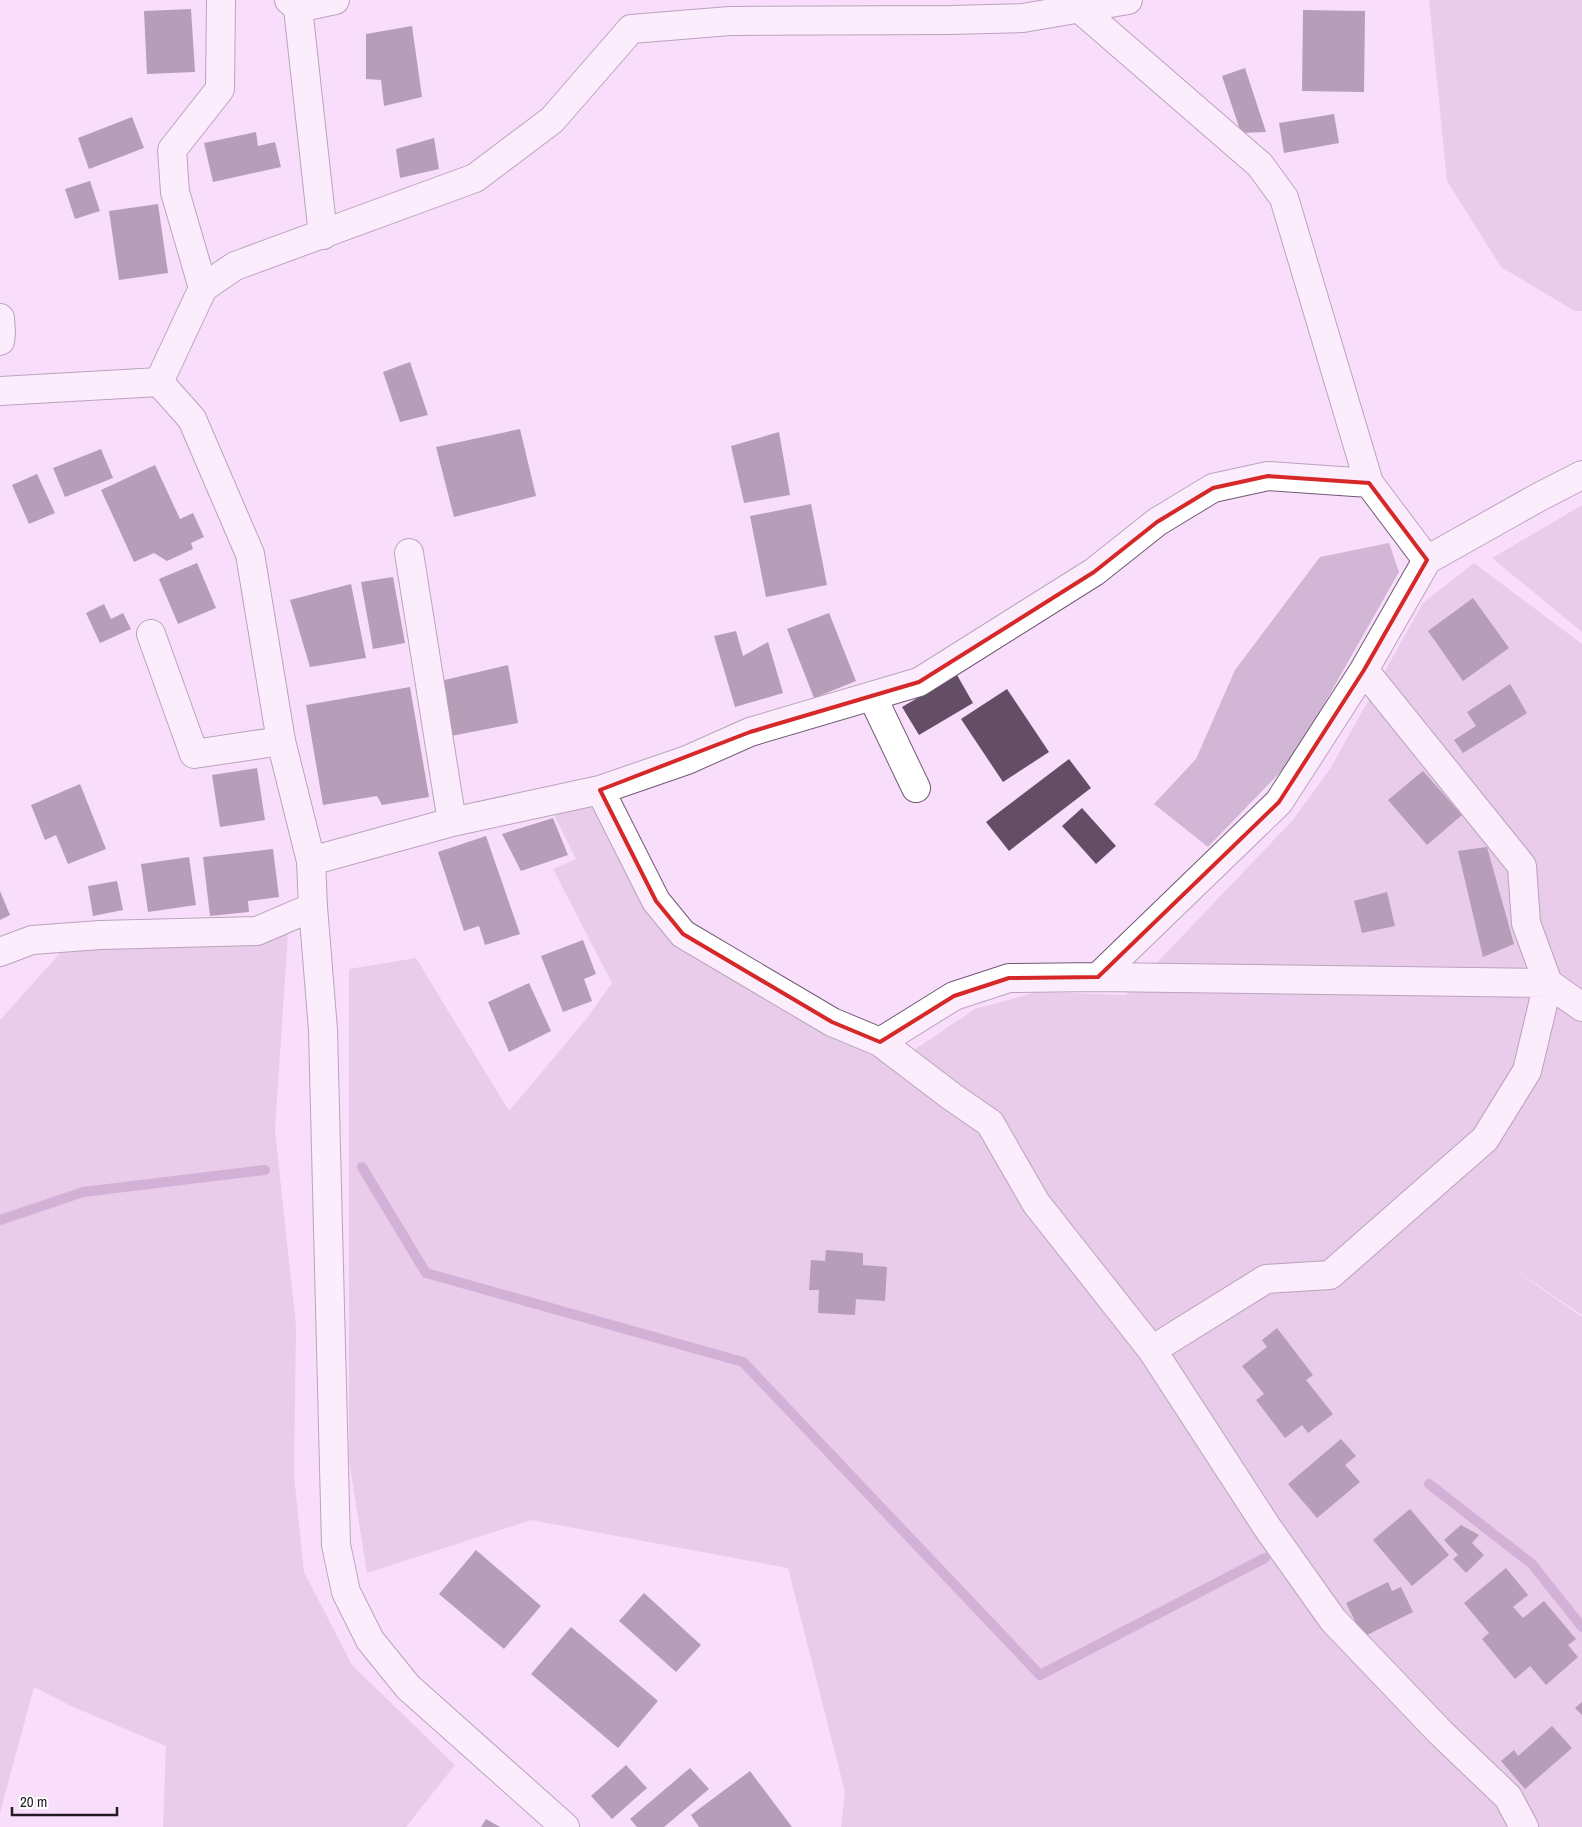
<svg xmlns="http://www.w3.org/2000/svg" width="1582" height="1827" viewBox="0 0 1582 1827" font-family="'Archivo Narrow',sans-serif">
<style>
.green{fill:#d2b6d5}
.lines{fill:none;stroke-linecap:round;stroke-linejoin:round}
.stream{stroke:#a479a8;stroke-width:10}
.building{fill:#644e66}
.minor-casing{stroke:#705a72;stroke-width:30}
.tertiary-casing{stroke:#705a72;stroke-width:30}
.secondary-casing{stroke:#705a72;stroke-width:30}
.minor{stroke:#fff;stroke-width:28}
.tertiary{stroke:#fff;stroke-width:28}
.secondary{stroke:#fff;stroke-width:28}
.marked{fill:none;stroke:#d62828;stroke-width:4;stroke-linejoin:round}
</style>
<rect width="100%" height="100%" fill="#f9defb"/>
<path class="green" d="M1429,0H1582V311H1575L1501,267L1447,181Z
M1582,505V632L1492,558Z
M1389,543L1399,572L1293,759L1208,847L1154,804L1196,759L1235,670L1320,557Z
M1474,563L1582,644V1315L1499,1259L1582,1317V1827H841L845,1792L788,1568L531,1520L367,1573L349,1461V969L416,958L509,1111L587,1018L612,983L553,869L576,859L552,811L600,790L681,931L911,1052L975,1009L1037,992L1126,995L1292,821L1330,769L1423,603Z
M289,918L275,1130L296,1326L294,1476L304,1572L352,1665L455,1765L406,1827H163L166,1746L71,1706L34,1687L0,1813V1020L70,942Z"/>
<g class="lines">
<path class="stream" d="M362,1167L426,1273L743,1362L1040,1675L1265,1558
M0,1220L83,1192L265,1170
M1429,1484L1532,1564L1582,1627"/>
</g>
<path class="building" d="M191,9L195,72L147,74L144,11Z
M1303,10L1365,11L1364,92L1302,91Z
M412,26L422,97L384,106L381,80L366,79V34Z
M1245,68L1266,132L1241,133L1222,76Z
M1334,114L1339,143L1284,153L1279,123Z
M132,117L144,148L89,169L78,138Z
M256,132L258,146L275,142L281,167L213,182L204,143Z
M434,138L439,169L400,178L396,149Z
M90,181L100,211L75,219L65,189Z
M158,204L168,273L119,280L109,211Z
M410,362L428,415L400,422L383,372Z
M520,429L536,496L454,517L436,447Z
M779,432L790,495L744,503L731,446Z
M101,449L113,478L65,497L53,468Z
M155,465L180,519L193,513L204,537L191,543L193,549L167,561L154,553L134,562L101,490Z
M37,474L55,513L29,524L12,485Z
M811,504L827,585L766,597L750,516Z
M197,563L216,608L178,624L159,579Z
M393,577L405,643L373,649L361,582Z
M351,584L366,658L310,667L290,600Z
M1473,598L1509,648L1463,681L1428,631Z
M104,604L111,619L123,613L131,629L100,643L86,613Z
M829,613L856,681L814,698L787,629Z
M736,631L743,656L768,642L783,693L735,707L714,636Z
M508,665L518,723L451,736L436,682Z
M957,675L973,703L919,735L902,707Z
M1510,684L1527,713L1463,753L1454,740L1476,726L1467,712Z
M410,687L429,797L382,805L377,796L323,805L306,705Z
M1007,689L1049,752L1003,782L961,719Z
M1069,759L1091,788L1009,851L986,822Z
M257,768L265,820L220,827L212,775Z
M1423,771L1462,815L1427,845L1388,800Z
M80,784L106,849L68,864L56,835L45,840L31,805Z
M1082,808L1116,846L1096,864L1062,826Z
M553,818L568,855L521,871L502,834Z
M486,836L520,934L485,945L479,926L464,931L438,852Z
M1487,847L1514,944L1483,957L1458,851Z
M273,849L279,897L248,901L249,912L210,916L203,857Z
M189,857L196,905L148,912L141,864Z
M117,881L123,910L93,916L88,886Z
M0,891L10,915L0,920Z
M1387,892L1395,926L1362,933L1354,901Z
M583,940L596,974L584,979L592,1001L563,1012L541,956Z
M529,983L551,1031L509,1052L488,1002Z
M826,1250L863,1253V1265L887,1267L885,1301L856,1299L855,1315L818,1313L819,1290H809L811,1260L825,1261Z
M1277,1328L1313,1375L1306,1380L1333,1414L1308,1433L1302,1425L1285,1438L1256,1400L1264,1394L1242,1366L1267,1347L1262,1340Z
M1341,1439L1356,1456L1345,1465L1360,1482L1317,1518L1288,1484Z
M1410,1509L1449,1555L1412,1586L1373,1540Z
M1461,1525L1479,1535L1472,1543L1484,1555L1466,1573L1453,1559L1458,1555L1444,1540Z
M476,1550L541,1606L504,1649L439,1594Z
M1506,1568L1528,1595L1513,1607L1523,1618L1544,1601L1576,1639L1568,1645L1578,1657L1546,1685L1530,1666L1515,1679L1482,1639L1489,1633L1464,1603Z
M1388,1582L1392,1591L1401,1587L1413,1612L1363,1637L1346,1603Z
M644,1593L701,1645L676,1672L619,1621Z
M571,1627L658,1701L618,1748L531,1674Z
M1582,1702V1715L1575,1708Z
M1552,1726L1572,1748L1525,1789L1501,1761L1514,1750L1518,1756Z
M626,1765L647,1788L612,1819L591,1796Z
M690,1768L709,1789L664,1827H637L630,1819Z
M750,1771L792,1827H699L691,1815Z
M486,1819L500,1827H481Z"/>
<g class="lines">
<defs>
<path id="minor" d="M289,0L298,8L323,235
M298,8L335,0
M1080,9L1260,165L1284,198L1369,483
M203,288L175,192L172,150L220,89L221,0
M159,382L203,288L235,266L475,178L552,120L631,29L730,21L951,20L1023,18L1128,0
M409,553L452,822
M151,634L194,754L281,741
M872,696L916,788
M600,790L687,760L750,732L919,682L1094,572L1157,522L1213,488L1268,476L1369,483L1427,560
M311,861L452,822L600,790L656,901L683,934L832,1022L880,1042L951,1096L990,1123L1036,1203L1152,1350L1267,1527L1333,1620L1440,1732L1508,1797L1524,1827
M0,952L32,940L100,935L257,931L313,907
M1098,977L1279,802L1364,670
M880,1042L954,996L1009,978L1098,977L1548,983L1582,1007
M1152,1350L1266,1279L1330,1275L1485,1139L1527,1071L1548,983L1526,923L1522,866L1364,670L1427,560L1539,497L1582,475"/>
<path id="tertiary" d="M0,391L159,382L192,419L250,554L281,741L311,861L313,907L323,1030L336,1545L346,1592L370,1640L408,1687L565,1827"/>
<path id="secondary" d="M0,318L1,333L0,341"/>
</defs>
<use href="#minor" class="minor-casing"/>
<use href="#tertiary" class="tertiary-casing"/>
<use href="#secondary" class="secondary-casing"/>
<use href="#minor" class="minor"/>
<use href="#tertiary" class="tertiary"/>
<use href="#secondary" class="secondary"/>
</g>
<path d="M0 0H1582V1827H0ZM1268,476L1369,483L1427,560L1364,670L1279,802L1098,977L1009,978L954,996L880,1042L832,1022L683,934L656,901L600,790L750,732L919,682L1094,572L1157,522L1213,488Z" fill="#f9defb" fill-opacity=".55" fill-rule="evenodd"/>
<path class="marked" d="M1268,476L1369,483L1427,560L1364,670L1279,802L1098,977L1009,978L954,996L880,1042L832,1022L683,934L656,901L600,790L750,732L919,682L1094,572L1157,522L1213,488Z"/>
<path d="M12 1807v8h105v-8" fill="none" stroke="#231a24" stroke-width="2.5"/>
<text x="20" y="1807" font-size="15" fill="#231a24" stroke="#ffffff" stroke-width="4" paint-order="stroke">20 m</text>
</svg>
